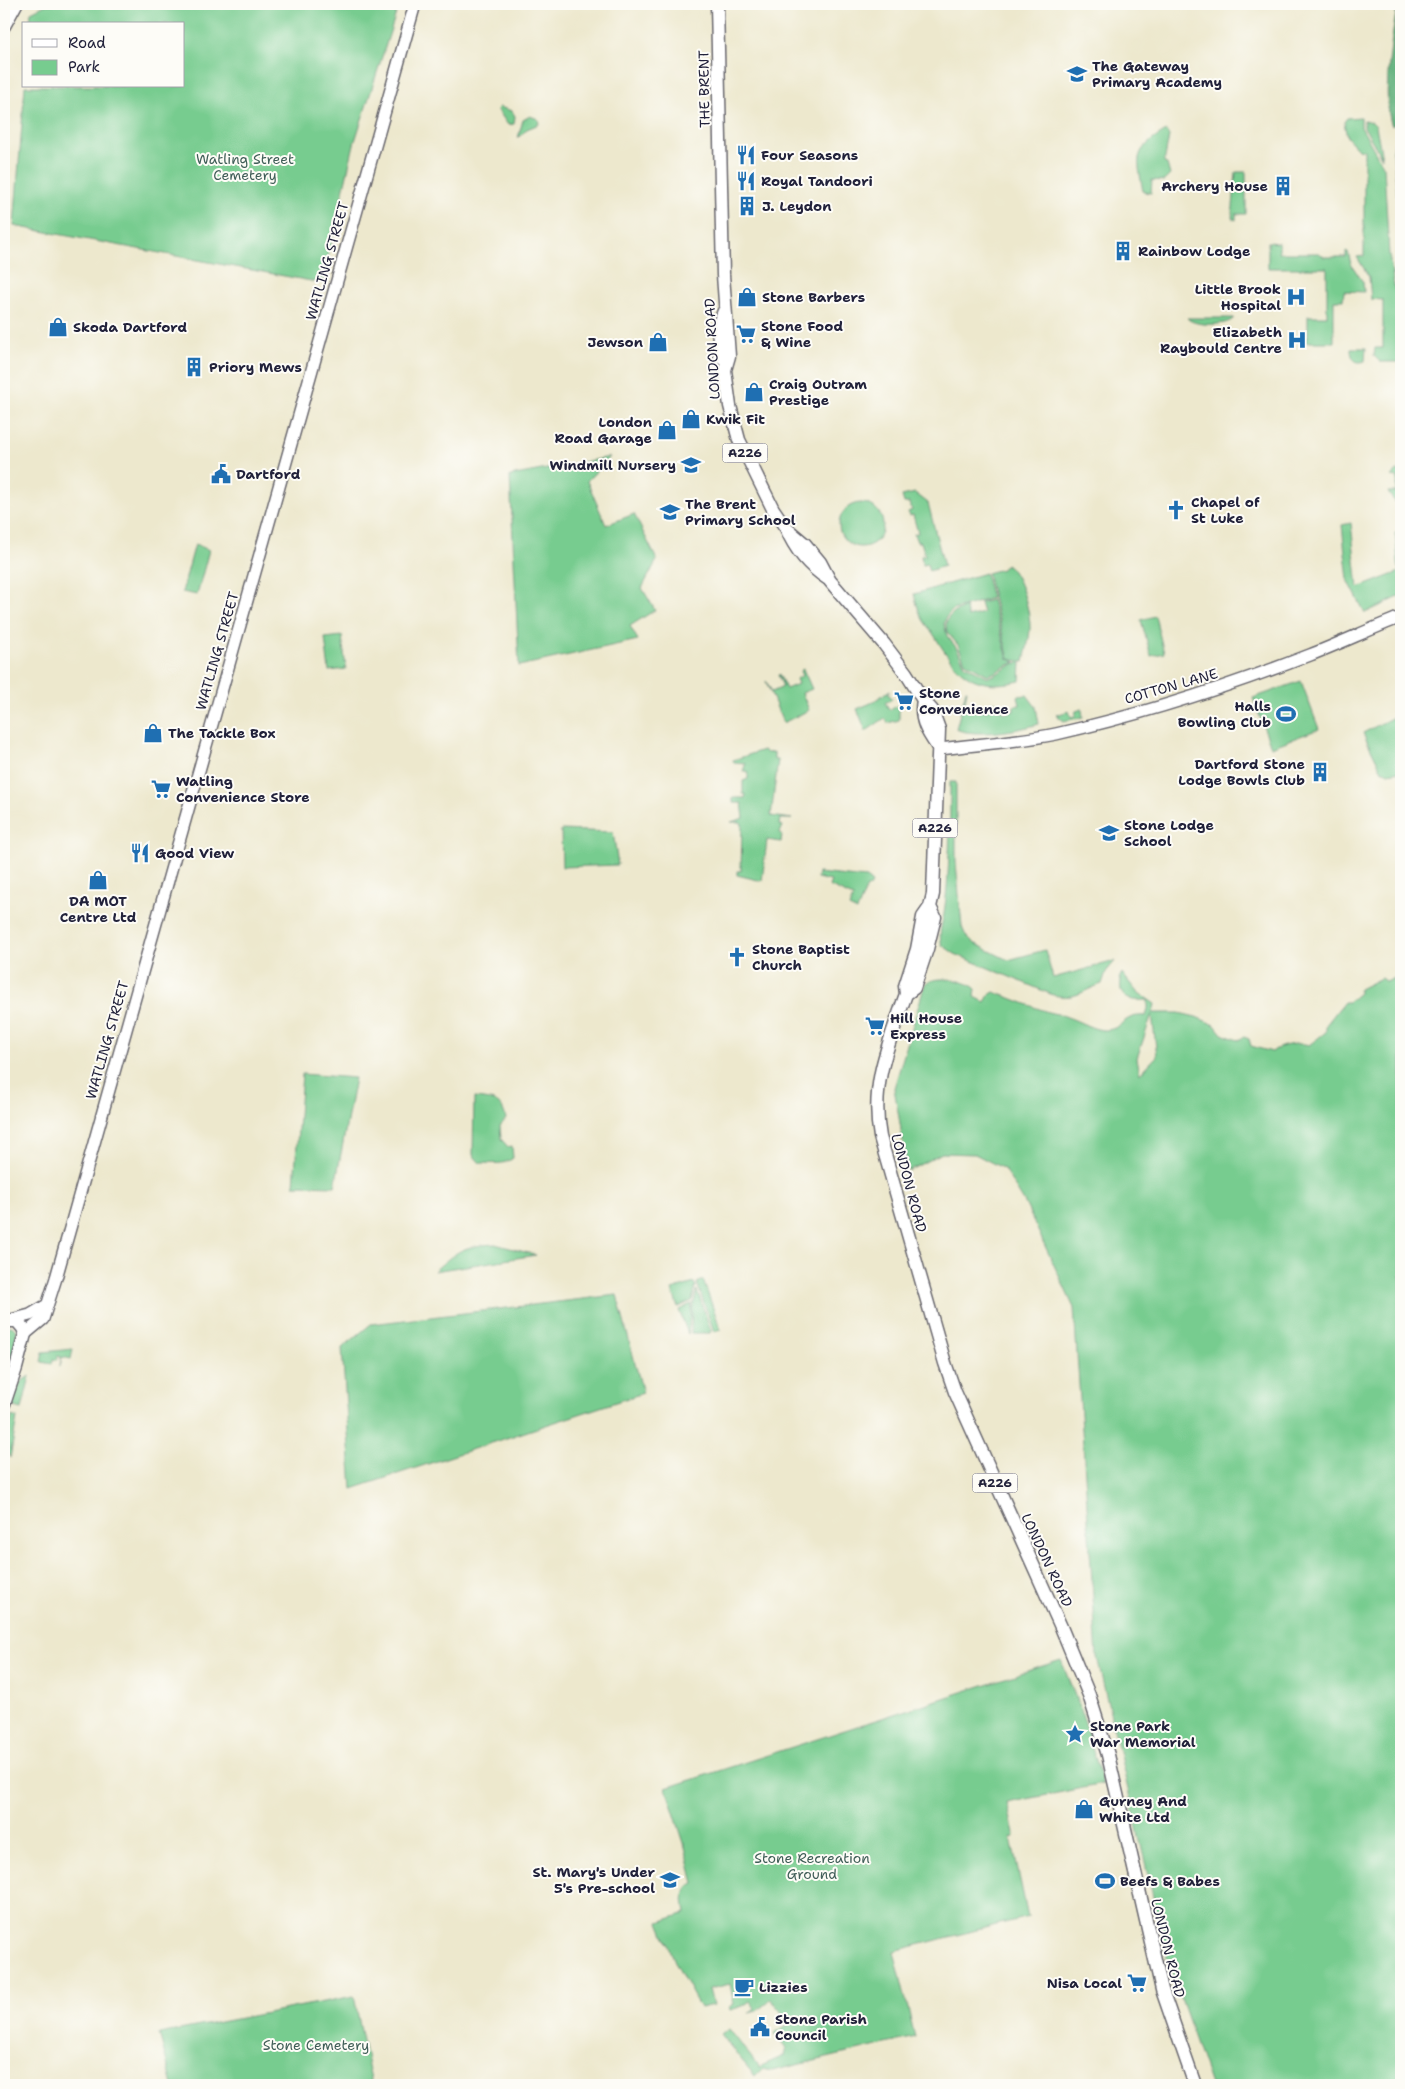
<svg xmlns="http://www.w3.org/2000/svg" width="1405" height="2089" viewBox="0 0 1405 2089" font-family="'Shantell Sans',sans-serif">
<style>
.green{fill:#77cc8f;stroke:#4c7765;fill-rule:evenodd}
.forest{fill:#61b07a;stroke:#42695a}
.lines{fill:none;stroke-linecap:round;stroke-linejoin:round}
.secondary-casing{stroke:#69676e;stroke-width:14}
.primary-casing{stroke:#69676e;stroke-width:15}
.secondary{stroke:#fff;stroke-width:11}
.primary{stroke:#fff;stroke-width:12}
.labels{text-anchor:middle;stroke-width:4;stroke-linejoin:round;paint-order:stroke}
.shield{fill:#fdfcf7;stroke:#646373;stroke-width:1}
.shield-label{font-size:12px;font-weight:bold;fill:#22223b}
.poi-label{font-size:14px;font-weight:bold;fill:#22223b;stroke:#fdfcf7;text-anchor:start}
.street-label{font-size:14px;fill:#22223b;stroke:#fdfcf7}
.park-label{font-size:14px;fill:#405e58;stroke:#fdfcf7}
</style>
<rect width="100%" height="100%" fill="#fdfcf7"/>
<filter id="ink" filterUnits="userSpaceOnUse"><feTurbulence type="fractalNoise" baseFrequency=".02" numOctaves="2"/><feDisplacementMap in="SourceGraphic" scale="10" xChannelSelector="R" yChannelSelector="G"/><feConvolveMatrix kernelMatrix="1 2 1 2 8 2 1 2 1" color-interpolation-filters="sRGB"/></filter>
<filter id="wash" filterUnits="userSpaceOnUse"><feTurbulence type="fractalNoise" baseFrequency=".0096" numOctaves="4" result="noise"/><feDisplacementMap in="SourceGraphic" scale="20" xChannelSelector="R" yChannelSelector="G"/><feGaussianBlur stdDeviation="1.12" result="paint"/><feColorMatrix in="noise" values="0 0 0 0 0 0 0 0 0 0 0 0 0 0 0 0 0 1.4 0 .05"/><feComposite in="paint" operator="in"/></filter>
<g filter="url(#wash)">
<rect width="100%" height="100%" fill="#ede8cd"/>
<path class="green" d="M47,4H399L354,144L322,283L14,226L25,86H184V24H30L31,12Z
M499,107L512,111L515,116L514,124L508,125L497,109Z
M530,116L538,119L539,124L527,129L518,138L523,120Z
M1361,117V127L1384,167L1389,255L1401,326V362H1380L1374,356L1375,348H1383V300L1371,299L1369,277L1357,257L1364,256V150L1358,149L1347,137L1344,122L1347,118Z
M1364,120L1372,122L1376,126L1382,158L1364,127Z
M1166,131L1169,136L1164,163L1167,164L1170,175L1164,181L1152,180L1151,193L1143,192C1137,156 1132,152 1166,131Z
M1236,172H1246V214H1236V220L1232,218Z
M1268,242L1279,243V253H1319L1324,257H1346V251L1348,252L1351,264L1363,282L1364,292L1344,291L1343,300H1334V342H1301V338H1308V316H1327V268H1268Z
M1187,318H1234C1227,327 1193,326 1187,318Z
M1351,348H1366L1365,361C1354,365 1351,357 1351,348Z
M610,457L587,481L606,525L634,514L657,560L642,588L655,610L630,626L638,640L519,666L510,476Z
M1396,471L1401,472V518L1399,506L1391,497L1388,492H1396L1398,477L1391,476Z
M915,493L928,503L944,566L929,571L927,564L923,565L921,556L925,555L921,542H917L914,534L918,533L913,515L910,516L908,512L912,510L910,503H904L902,496Z
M839 525a22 22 0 1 1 44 0a22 22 0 1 1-44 0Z
M1351,523L1358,588L1399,572L1395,533L1401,532V596L1365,613L1348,580L1342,525Z
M195,544L209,550L197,595L182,592Z
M1006,564C1020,573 1031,613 1030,630C1029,641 1026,651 1024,662L1009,659L987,573L1002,569Z
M985,573L992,598L953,610L946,617L944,624L947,636L956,647L965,665L988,677C1001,674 1008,664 1021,662L1020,681C975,691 958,675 936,638C932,631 925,624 921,616C918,609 916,601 914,594Z
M992,600L1008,659L1016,662C1005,665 999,672 988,675L965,662L958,645L947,632L946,624L948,618L953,613L965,607L968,617L983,613L980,603Z
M1155,616L1164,653L1151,656L1141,620Z
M342,636L346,669L329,671L325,638Z
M803,669L812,689L802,693L809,710L783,723L766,681L772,692L783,687L778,675L779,674L786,689L798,684L796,679L802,676L800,671Z
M1301,681L1319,729L1271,747L1253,698Z
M890,690L888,693L892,699L885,703L890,710L904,702L905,704L899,708V720L888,723L885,718L866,731L857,709L871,703Z
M966,690H967L964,706L975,709L976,706L981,707V710L987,711L990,702H996L998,710H1003L1004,713L1014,711V706L1020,705L1018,696L1027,695L1036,707L1039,724C1019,730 975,738 956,729Z
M1082,709L1083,717L1064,721L1056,715L1069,711L1071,717L1075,716L1076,711Z
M1401,713V771L1388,773L1381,769L1363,733Z
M763,750L767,753L774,752V760H778L771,816L792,819H780L779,825L783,826L780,833L782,834L781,842L767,840L762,881L737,875V871H741L742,824L741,822H731L744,818L742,803H733V798H745L746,794H743V781L748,779V771H743L746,763L733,762V760Z
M950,782H956V863L962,927L965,934L974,943L1008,960L1045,950L1053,978L1115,961L1106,972L1102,984C1081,991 1077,1000 1053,995L955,954L942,945C938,935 942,924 944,914C950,871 950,826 950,782Z
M561,830L613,832L618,865L562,867Z
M818,873L866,878L872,883L870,887H867L857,911L849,907L853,897L829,886L831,881L817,878Z
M1401,970V2085H1211L1169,1965L1097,1657L1074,1308L1025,1203L1004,1169L975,1154L942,1153L908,1171L894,1088L925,984C935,975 966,979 976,989L975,997L985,1002L989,995L994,992C1012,998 1030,1006 1048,1012C1055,1014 1061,1014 1067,1017C1080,1021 1094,1031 1107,1030C1124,1028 1123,1014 1146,1016L1148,1009V1000C1132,1001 1118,1001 1121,980L1119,979L1122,973L1136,991L1155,1004L1153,1013H1179L1196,1017L1215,1025L1222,1034L1238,1040L1244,1037L1249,1039L1251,1046L1272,1052C1279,1045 1300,1042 1309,1045L1326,1032V1025L1344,1002H1348L1359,993V989L1381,978L1386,982L1399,976ZM1152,1014L1157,1056L1140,1074L1137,1058Z
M302,1074L355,1078L335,1186L294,1185Z
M474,1098C492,1100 502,1099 506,1119L500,1126L501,1139L508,1147L512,1146L513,1158C504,1166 491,1163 480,1163L473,1155Z
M495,1244L536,1255L434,1271C458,1250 463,1246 495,1244Z
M703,1280L721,1330L714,1332L697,1283Z
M694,1283L696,1286L692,1301L678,1307L672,1290Z
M697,1290L711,1331L710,1333H691L692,1310Z
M617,1295L643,1393L352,1489L342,1348L371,1324Z
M691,1304H692L688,1334L679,1310Z
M12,1326L17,1331L14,1354L4,1386V1327Z
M73,1349L71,1359L62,1357L60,1367L61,1357L58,1356L57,1360L53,1359L52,1364L41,1362L43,1352Z
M30,1376L22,1409L11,1406L20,1382Z
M12,1416L17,1418L10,1458C3,1445 4,1434 7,1421L11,1422Z
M1061,1660L1083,1716L1103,1784L1007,1803L1015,1837L1011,1838L1028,1917L894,1951L915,2037L772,2071L762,2069L755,2076L721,2035L729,2029L759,2067L784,2056L786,2048L775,2033L790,2023L771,1999L757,2011L749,2013L755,2008L750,2001L743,2006L730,2010L729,2007L734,2004L730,1984L709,1989L713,2005L700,2008L676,1964L659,1922L686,1913C684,1900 681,1889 694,1883L684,1843L666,1788Z
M354,1996L372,2085H173L159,2034Z"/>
<path class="forest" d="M1399,4H1401V120L1392,126C1381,98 1392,38 1397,7Z
M1401,134V237L1393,150L1395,140Z"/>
</g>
<g filter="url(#ink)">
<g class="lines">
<defs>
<path id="secondary" d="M939,749C978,744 1017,742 1056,734C1140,715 1230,686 1310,655C1341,643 1370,629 1401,617
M11,1320L30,1315L47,1305
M25,1334L43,1319L56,1278L415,4"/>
<path id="primary" d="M717,4L723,275L729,356L725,370L730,406L739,440L773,509L786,528L805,544L820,562L830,581L884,644L906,673L923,700L932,710L939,729L933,894L930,907L923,917L917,949L905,986L906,994C889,1043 870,1084 880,1137L945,1363L955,1392L1061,1627L1089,1695L1108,1755L1162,1990L1195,2085
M4,26L16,4
M720,357L718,326L724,311
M786,528C795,550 808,566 828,579
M923,700C919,721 928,733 939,749
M906,994L914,988L927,949L935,917L930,907
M4,1321H17L23,1328L25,1334L16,1368L4,1404"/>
</defs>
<use href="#secondary" class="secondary-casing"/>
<use href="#primary" class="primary-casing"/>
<use href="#secondary" class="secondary"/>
<use href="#primary" class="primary"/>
</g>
</g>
<defs>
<symbol id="school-bare" viewBox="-9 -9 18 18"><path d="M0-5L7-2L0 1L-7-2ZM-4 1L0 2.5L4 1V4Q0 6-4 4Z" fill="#1f6fb2" stroke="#fdfcf7" stroke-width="2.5" paint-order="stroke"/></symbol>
<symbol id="restaurant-bare" viewBox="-9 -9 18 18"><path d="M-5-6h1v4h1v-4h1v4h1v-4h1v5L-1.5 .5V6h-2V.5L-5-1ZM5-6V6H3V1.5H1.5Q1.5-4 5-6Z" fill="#1f6fb2" stroke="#fdfcf7" stroke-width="2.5" paint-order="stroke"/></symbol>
<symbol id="building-bare" viewBox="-9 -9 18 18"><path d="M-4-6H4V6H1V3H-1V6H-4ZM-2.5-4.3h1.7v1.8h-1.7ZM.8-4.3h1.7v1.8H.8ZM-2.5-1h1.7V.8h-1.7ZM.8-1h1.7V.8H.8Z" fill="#1f6fb2" stroke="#fdfcf7" stroke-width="2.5" paint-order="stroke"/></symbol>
<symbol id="shop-bare" viewBox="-9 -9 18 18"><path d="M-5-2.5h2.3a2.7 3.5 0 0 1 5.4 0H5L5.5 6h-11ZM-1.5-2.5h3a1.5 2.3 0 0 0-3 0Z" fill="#1f6fb2" stroke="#fdfcf7" stroke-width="2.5" paint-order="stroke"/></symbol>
<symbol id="hospital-bare" viewBox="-9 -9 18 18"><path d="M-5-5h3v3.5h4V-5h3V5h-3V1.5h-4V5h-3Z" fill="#1f6fb2" stroke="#fdfcf7" stroke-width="2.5" paint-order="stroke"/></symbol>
<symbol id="supermarket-bare" viewBox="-9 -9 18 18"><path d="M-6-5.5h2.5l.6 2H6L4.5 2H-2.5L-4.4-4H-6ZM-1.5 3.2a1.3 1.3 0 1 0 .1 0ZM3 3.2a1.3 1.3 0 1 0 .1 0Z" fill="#1f6fb2" stroke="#fdfcf7" stroke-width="2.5" paint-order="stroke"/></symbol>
<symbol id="civic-bare" viewBox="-9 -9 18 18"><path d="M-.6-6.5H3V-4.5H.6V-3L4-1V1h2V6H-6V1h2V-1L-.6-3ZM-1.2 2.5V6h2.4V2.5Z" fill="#1f6fb2" stroke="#fdfcf7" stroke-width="2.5" paint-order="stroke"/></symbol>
<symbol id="church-bare" viewBox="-9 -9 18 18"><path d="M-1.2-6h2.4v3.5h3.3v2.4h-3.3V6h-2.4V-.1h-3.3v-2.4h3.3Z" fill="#1f6fb2" stroke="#fdfcf7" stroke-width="2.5" paint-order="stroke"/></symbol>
<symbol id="stadium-bare" viewBox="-9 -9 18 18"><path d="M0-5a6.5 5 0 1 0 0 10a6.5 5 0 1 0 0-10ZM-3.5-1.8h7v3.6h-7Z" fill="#1f6fb2" stroke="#fdfcf7" stroke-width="2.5" paint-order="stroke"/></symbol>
<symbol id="sight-bare" viewBox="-9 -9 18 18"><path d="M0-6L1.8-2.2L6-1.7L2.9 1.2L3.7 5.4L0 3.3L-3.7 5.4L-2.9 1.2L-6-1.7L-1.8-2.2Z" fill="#1f6fb2" stroke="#fdfcf7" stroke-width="2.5" paint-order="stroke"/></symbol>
<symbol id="cafe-bare" viewBox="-9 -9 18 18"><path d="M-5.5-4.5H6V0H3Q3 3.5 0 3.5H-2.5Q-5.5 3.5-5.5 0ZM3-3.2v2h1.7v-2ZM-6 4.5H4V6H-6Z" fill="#1f6fb2" stroke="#fdfcf7" stroke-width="2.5" paint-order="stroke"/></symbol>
</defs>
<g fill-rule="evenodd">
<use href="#school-bare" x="1063" y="60" width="28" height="28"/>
<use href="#restaurant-bare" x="732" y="141" width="28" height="28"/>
<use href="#restaurant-bare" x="732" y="167" width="28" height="28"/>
<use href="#building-bare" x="1269" y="172" width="28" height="28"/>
<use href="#building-bare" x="733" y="192" width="28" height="28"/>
<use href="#building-bare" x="1109" y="237" width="28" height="28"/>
<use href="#shop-bare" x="733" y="283" width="28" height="28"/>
<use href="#hospital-bare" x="1282" y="283" width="28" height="28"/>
<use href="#shop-bare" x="44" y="313" width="28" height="28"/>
<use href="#supermarket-bare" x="732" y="320" width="28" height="28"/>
<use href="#hospital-bare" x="1283" y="326" width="28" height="28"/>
<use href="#shop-bare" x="644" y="328" width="28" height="28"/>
<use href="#building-bare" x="180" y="353" width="28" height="28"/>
<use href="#shop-bare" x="740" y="378" width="28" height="28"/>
<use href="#shop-bare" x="677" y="405" width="28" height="28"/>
<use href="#shop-bare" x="653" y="416" width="28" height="28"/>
<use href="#school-bare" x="677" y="451" width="28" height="28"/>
<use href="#civic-bare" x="207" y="460" width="28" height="28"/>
<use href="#church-bare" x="1162" y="496" width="28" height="28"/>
<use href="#school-bare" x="656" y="498" width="28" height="28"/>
<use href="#supermarket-bare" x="890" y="687" width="28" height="28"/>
<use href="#stadium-bare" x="1272" y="700" width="28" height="28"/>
<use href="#shop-bare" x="139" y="719" width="28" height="28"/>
<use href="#building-bare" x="1306" y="758" width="28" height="28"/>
<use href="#supermarket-bare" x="147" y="775" width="28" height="28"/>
<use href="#school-bare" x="1095" y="819" width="28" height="28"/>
<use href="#restaurant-bare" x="126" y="839" width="28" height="28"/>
<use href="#shop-bare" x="84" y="866" width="28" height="28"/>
<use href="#church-bare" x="723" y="943" width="28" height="28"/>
<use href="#supermarket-bare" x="861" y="1012" width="28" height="28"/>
<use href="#sight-bare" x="1061" y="1720" width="28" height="28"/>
<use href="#shop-bare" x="1070" y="1795" width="28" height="28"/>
<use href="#school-bare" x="656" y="1866" width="28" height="28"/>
<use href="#stadium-bare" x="1091" y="1867" width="28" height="28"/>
<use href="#supermarket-bare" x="1123" y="1969" width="28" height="28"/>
<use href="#cafe-bare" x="730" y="1973" width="28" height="28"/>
<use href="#civic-bare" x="746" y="2013" width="28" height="28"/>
</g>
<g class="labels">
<g class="shield">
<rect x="722.5" y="443.5" width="45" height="19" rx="4"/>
<rect x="912.5" y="818.5" width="45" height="19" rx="4"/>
<rect x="972.5" y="1473.5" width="45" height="19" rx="4"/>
</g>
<g class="shield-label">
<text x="745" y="457">A226</text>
<text x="935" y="832">A226</text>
<text x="995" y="1487">A226</text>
</g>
<g class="poi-label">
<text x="1092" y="71">The Gateway<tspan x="1092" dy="16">Primary Academy</tspan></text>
<text x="761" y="160">Four Seasons</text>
<text x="761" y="186">Royal Tandoori</text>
<text x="1268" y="191" text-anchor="end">Archery House</text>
<text x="762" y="211">J. Leydon</text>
<text x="1138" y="256">Rainbow Lodge</text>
<text x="1281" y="294" text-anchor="end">Little Brook<tspan x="1281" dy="16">Hospital</tspan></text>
<text x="762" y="302">Stone Barbers</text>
<text x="761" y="331">Stone Food<tspan x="761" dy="16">&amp; Wine</tspan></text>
<text x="73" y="332">Skoda Dartford</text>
<text x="1282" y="337" text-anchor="end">Elizabeth<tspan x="1282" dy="16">Raybould Centre</tspan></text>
<text x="643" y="347" text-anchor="end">Jewson</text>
<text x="209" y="372">Priory Mews</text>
<text x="769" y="389">Craig Outram<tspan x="769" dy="16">Prestige</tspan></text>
<text x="706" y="424">Kwik Fit</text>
<text x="652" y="427" text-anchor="end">London<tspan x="652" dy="16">Road Garage</tspan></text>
<text x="676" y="470" text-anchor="end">Windmill Nursery</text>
<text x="236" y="479">Dartford</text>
<text x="1191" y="507">Chapel of<tspan x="1191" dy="16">St Luke</tspan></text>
<text x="685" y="509">The Brent<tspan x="685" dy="16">Primary School</tspan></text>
<text x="919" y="698">Stone<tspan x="919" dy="16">Convenience</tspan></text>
<text x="1271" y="711" text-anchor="end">Halls<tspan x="1271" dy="16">Bowling Club</tspan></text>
<text x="168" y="738">The Tackle Box</text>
<text x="1305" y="769" text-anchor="end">Dartford Stone<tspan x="1305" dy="16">Lodge Bowls Club</tspan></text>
<text x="176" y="786">Watling<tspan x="176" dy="16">Convenience Store</tspan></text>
<text x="1124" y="830">Stone Lodge<tspan x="1124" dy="16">School</tspan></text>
<text x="155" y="858">Good View</text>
<text x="98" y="906" text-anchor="middle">DA MOT<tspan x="98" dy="16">Centre Ltd</tspan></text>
<text x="752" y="954">Stone Baptist<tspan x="752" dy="16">Church</tspan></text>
<text x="890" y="1023">Hill House<tspan x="890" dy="16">Express</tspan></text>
<text x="1090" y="1731">Stone Park<tspan x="1090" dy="16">War Memorial</tspan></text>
<text x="1099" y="1806">Gurney And<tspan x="1099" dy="16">White Ltd</tspan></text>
<text x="655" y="1877" text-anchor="end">St. Mary's Under<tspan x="655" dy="16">5's Pre-school</tspan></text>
<text x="1120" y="1886">Beefs &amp; Babes</text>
<text x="1122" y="1988" text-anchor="end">Nisa Local</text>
<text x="759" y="1992">Lizzies</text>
<text x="775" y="2024">Stone Parish<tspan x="775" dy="16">Council</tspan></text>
</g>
<g class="street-label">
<text transform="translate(704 89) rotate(-91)" y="5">THE BRENT</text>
<text transform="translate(327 261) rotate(-74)" y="5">WATLING STREET</text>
<text transform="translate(712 349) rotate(-93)" y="5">LONDON ROAD</text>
<text transform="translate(217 651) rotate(-74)" y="5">WATLING STREET</text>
<text transform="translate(1171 686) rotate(-16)" y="5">COTTON LANE</text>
<text transform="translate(107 1040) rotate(-74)" y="5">WATLING STREET</text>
<text transform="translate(909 1183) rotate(75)" y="5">LONDON ROAD</text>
<text transform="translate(1047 1560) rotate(65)" y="5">LONDON ROAD</text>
<text transform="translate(1168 1948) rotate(76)" y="5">LONDON ROAD</text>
</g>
<g class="park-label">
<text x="245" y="164">Watling Street<tspan x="245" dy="16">Cemetery</tspan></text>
<text x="812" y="1863">Stone Recreation<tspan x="812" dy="16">Ground</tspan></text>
<text x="316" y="2050">Stone Cemetery</text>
</g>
</g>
<rect width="1405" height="2089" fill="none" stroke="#fdfcf7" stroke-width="20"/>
<rect x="22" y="22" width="162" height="65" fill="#fdfcf7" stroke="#a5a5ac"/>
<rect x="32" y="39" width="25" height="8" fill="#ffffff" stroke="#a5a5ac"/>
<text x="68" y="48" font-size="15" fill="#22223b">Road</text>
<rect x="32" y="60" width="25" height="15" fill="#77cc8f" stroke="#a5a5ac"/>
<text x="68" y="72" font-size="15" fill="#22223b">Park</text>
</svg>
